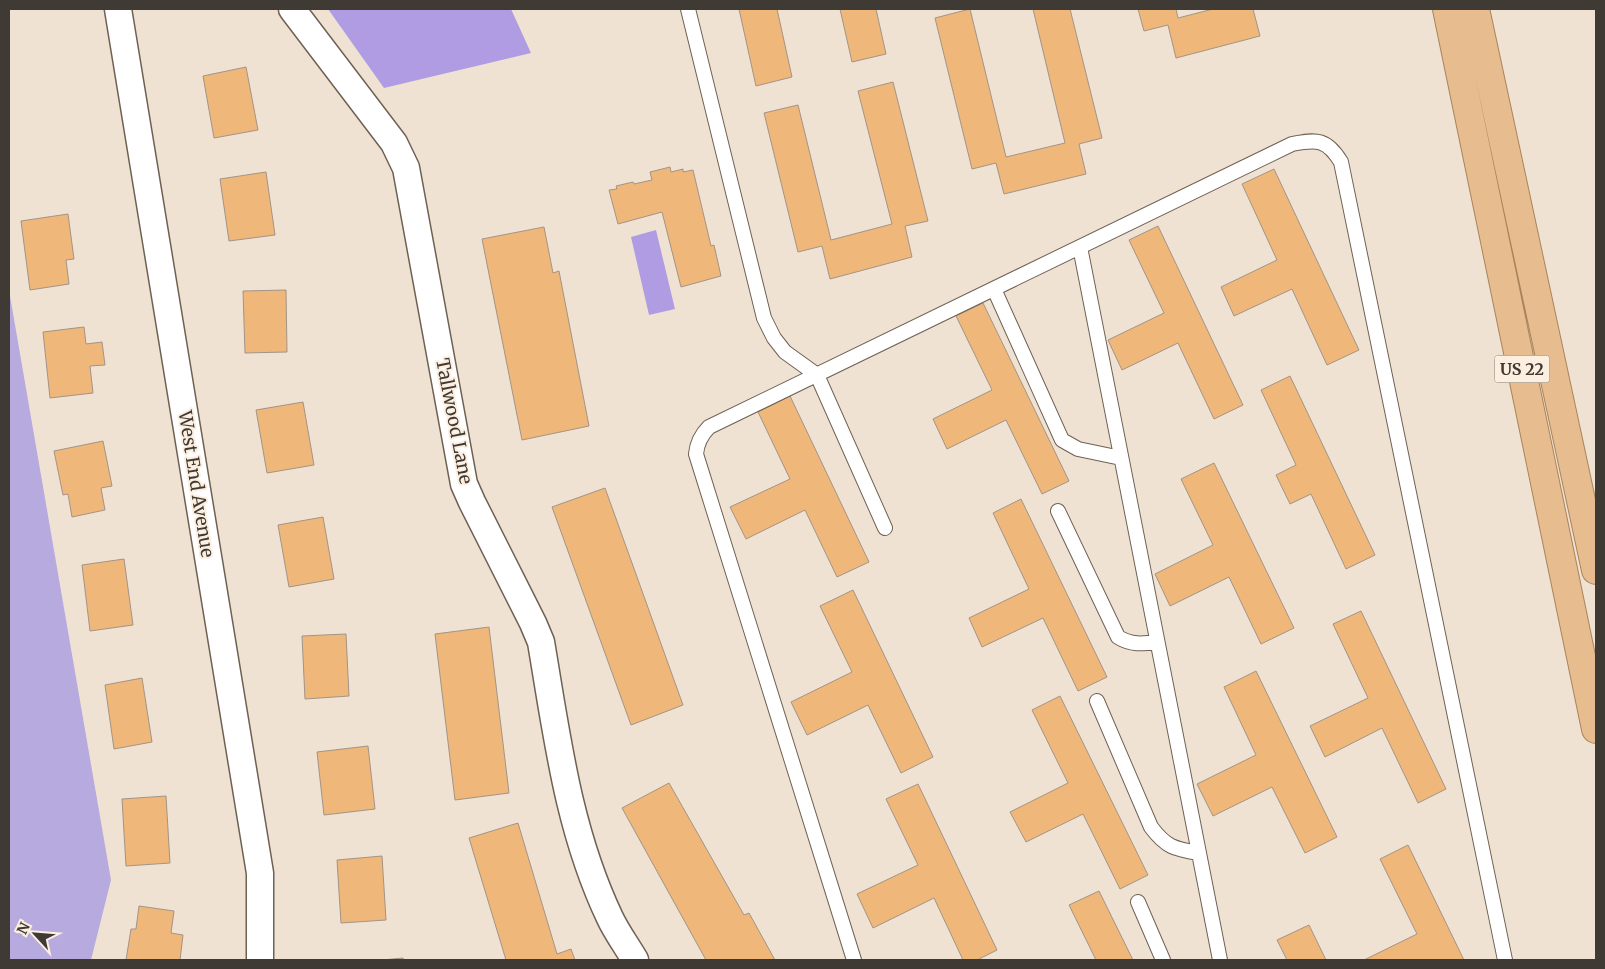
<svg xmlns="http://www.w3.org/2000/svg" width="1605" height="969" viewBox="0 0 1605 969" font-family="Merriweather,serif">
<style>
.green{fill:#b7aadf}
.water{fill:#af9ce3}
.building{fill:#efb779;stroke:#a29486}
.lines{fill:none;stroke-linecap:round;stroke-linejoin:round}
.service-casing{stroke:#6e6154;stroke-width:16}
.minor-casing{stroke:#6e6154;stroke-width:29}
.trunk-casing{stroke:#a8845c;stroke-width:30}
.service{stroke:#fff;stroke-width:14}
.minor{stroke:#fff;stroke-width:26}
.trunk{stroke:#e7bc8e;stroke-width:28}
.labels{text-anchor:middle;stroke-width:4;stroke-linejoin:round;paint-order:stroke}
.shield{fill:#fdefe0;stroke:#787068;stroke-width:1}
.shield-label{font-size:16px;font-weight:bold;fill:#3f3a34}
.street-label{font-size:18px;fill:#3f3a34;stroke:#fdefe0}
</style>
<rect width="100%" height="100%" fill="#f0e2d3"/>
<path class="green" d="M9,290L111,880L91,960H9Z"/>
<path class="water" d="M328,9H511L531,53L384,88Z
M656,230L675,309L649,315L631,237Z"/>
<path class="building" d="M739,9H777L792,77L756,86Z
M840,9H876L886,54L852,62Z
M970,9L1006,157L1065,143L1033,9H1070L1102,138L1079,144L1086,174L1004,194L996,163L972,169L935,18Z
M1138,9H1176L1178,18L1213,9H1253L1260,36L1176,58L1168,25L1144,31Z
M246,67L258,130L214,138L203,76Z
M893,82L928,221L905,226L912,257L830,279L822,246L798,252L764,113L798,105L831,240L892,224L858,91Z
M670,167L671,172L683,169V172L693,170L711,246L714,245L721,276L681,287L662,212L618,224L609,190L617,189L616,186L633,182L634,184L652,180L650,172Z
M1274,169L1359,350L1327,365L1292,289L1234,316L1221,287L1277,260L1242,184Z
M266,172L275,235L229,241L220,179Z
M68,214L74,259L66,260L69,284L30,290L21,221Z
M1158,226L1243,405L1214,419L1178,343L1122,370L1108,340L1164,313L1129,240Z
M544,227L553,273L559,271L589,426L522,440L482,239Z
M286,290L287,352L245,353L243,291Z
M983,303L1069,481L1042,494L1006,420L947,449L933,419L992,390L956,316Z
M84,327L86,344L102,342L105,365L90,366L93,393L50,398L43,332Z
M1290,376L1375,555L1346,569L1311,494L1290,504L1276,475L1296,465L1261,390Z
M790,396L869,562L837,577L805,510L746,539L730,507L790,479L758,412Z
M303,402L314,465L267,473L256,410Z
M103,441L112,486L101,488L105,510L72,517L68,494L63,495L54,451Z
M1214,463L1294,628L1261,644L1229,577L1170,606L1155,574L1213,545L1181,479Z
M605,488L683,705L631,725L552,507Z
M1021,499L1107,677L1078,691L1043,618L982,647L969,618L1029,589L993,513Z
M323,517L334,579L289,587L278,525Z
M124,559L133,625L90,631L82,565Z
M853,590L933,757L901,773L868,705L807,735L791,702L852,672L820,606Z
M1361,611L1446,789L1418,803L1382,728L1325,757L1310,726L1368,698L1333,624Z
M489,627L509,793L455,800L435,634Z
M346,634L349,696L305,699L302,636Z
M1256,671L1337,837L1305,853L1272,787L1213,816L1197,784L1256,755L1224,687Z
M142,678L152,742L114,749L105,685Z
M1060,696L1148,875L1120,889L1083,814L1026,842L1010,812L1068,783L1032,710Z
M368,746L375,809L324,815L317,752Z
M669,783L744,915L749,913L775,960H706L622,808Z
M918,784L997,950L977,960H963L934,898L873,928L857,894L918,865L886,799Z
M166,796L170,863L126,866L122,799Z
M518,823L557,954L571,949L575,960H506L469,838Z
M1408,845L1464,960H1364L1417,934L1380,859Z
M382,856L386,920L341,923L337,860Z
M1099,891L1133,960H1096L1069,905Z
M139,906L174,911L171,933L183,935L180,960H126L131,929H136Z
M1309,925L1326,960H1287L1277,940Z
M403,958L404,960H382Z"/>
<g class="lines">
<defs>
<path id="service" d="M688,9L764,318L774,338L785,352L817,375L885,528
M1080,247L1220,960
M994,289L1062,440L1078,449L1121,458
M1058,511L1118,637C1131,645 1142,644 1157,642
M1097,701L1151,827C1166,847 1174,849 1199,853
M1138,902L1163,960
M854,960L696,454C697,443 701,435 709,427L1292,144C1317,139 1327,139 1341,162L1505,960"/>
<path id="minor" d="M118,9L260,873V960
M292,9L394,143L406,168L464,484L472,502L533,623L541,642C557,736 568,830 610,918C617,933 627,946 635,960"/>
<path id="trunk" d="M1447,9L1596,729
M1475,9L1596,570"/>
</defs>
<use href="#service" class="service-casing"/>
<use href="#minor" class="minor-casing"/>
<use href="#trunk" class="trunk-casing"/>
<use href="#service" class="service"/>
<use href="#minor" class="minor"/>
<use href="#trunk" class="trunk"/>
</g>
<g class="labels">
<rect class="shield" x="1494.5" y="355.5" width="55" height="27" rx="4"/>
<g class="shield-label">
<text x="1522" y="375">US 22</text>
</g>
<g class="street-label">
<text transform="translate(454 421) rotate(79)" y="6">Tallwood Lane</text>
<text transform="translate(196 484) rotate(81)" y="6">West End Avenue</text>
</g>
</g>
<rect width="1605" height="969" fill="none" stroke="#3f3a34" stroke-width="20"/>
<g transform="translate(35 934) rotate(296)" stroke="#fdefe0" stroke-width="4" paint-order="stroke">
<path d="M0-4L9 19L0 12L-9 19Z" fill="#3f3a34"/>
<text y="-8" font-size="14" font-weight="bold" text-anchor="middle" fill="#3f3a34">N</text>
</g>
</svg>
